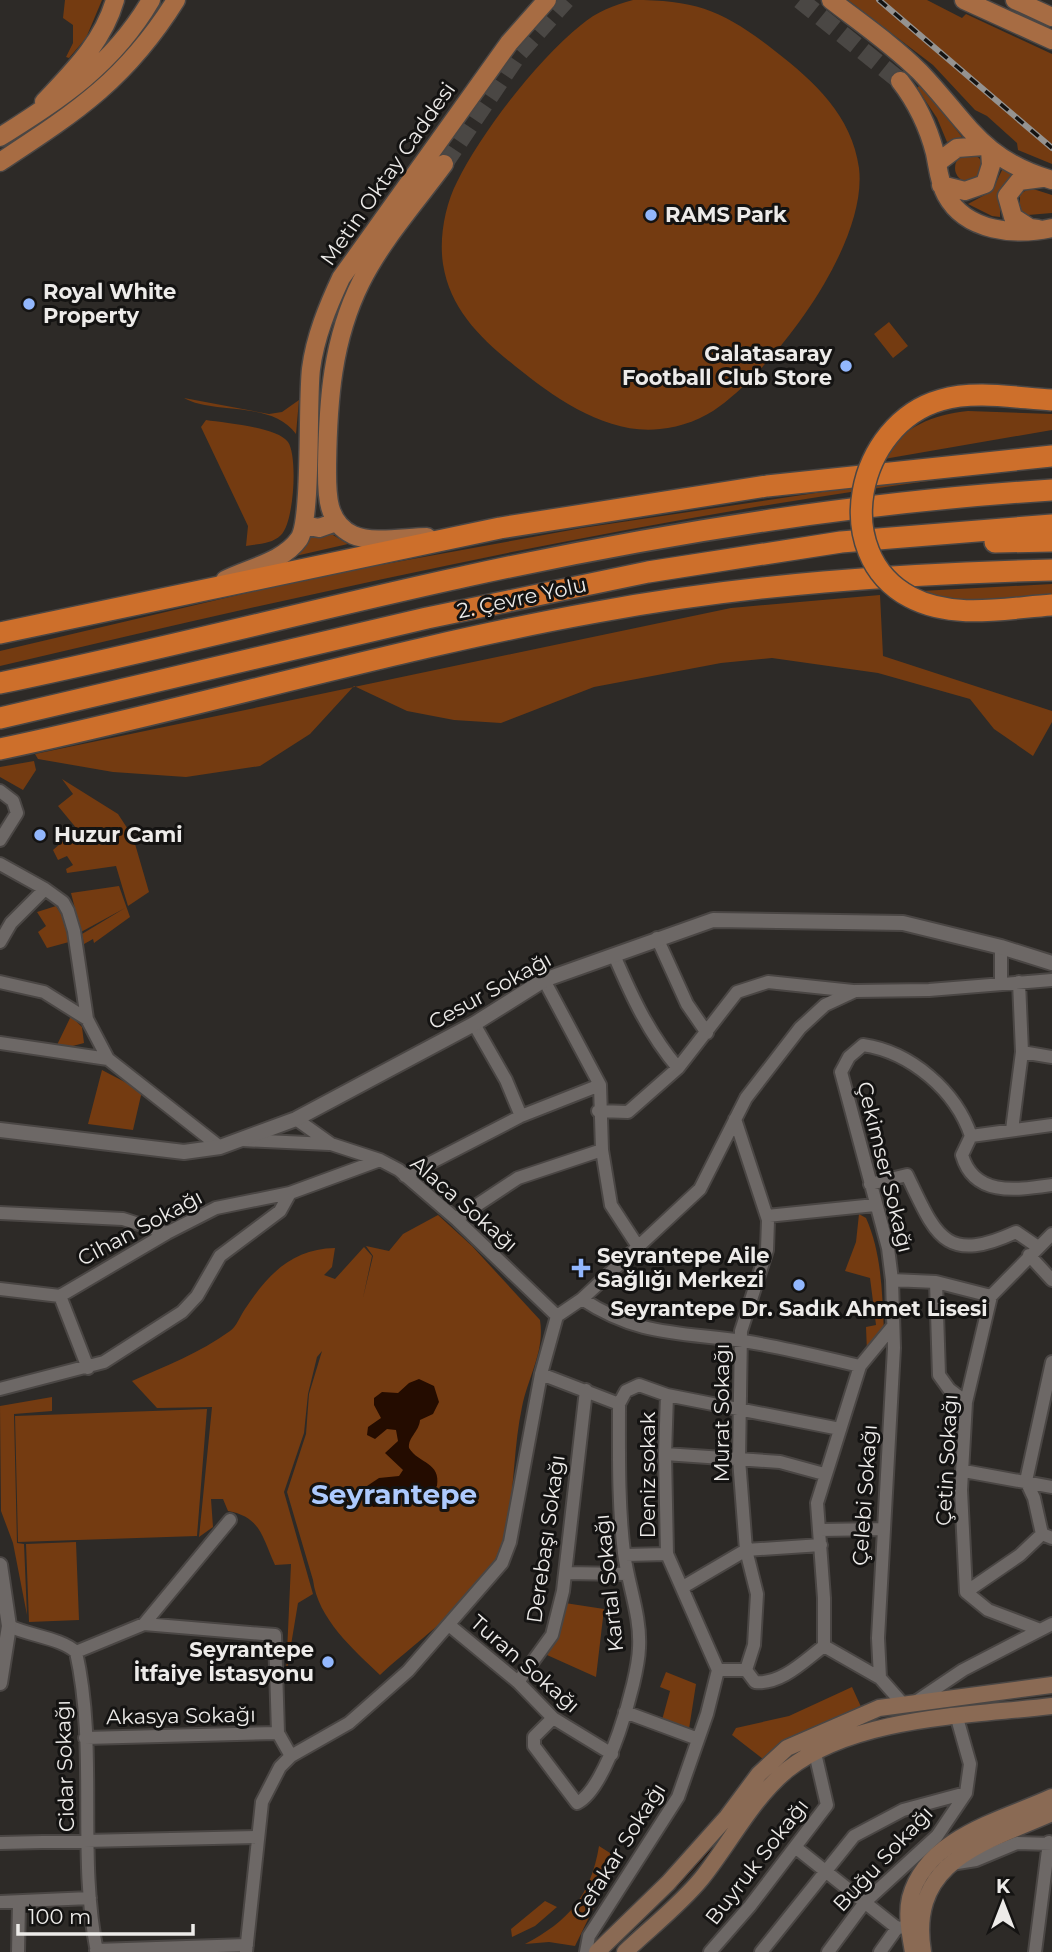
<svg xmlns="http://www.w3.org/2000/svg" width="1052" height="1952" viewBox="0 0 1052 1952" font-family="Montserrat,sans-serif">
<style>
.green{fill:#743b11}
.water{fill:#240c00}
.lines{fill:none;stroke-linecap:round;stroke-linejoin:round}
.stream{stroke:#240c00;stroke-width:3.5}
.primary-tunnel{stroke:#4a4744;stroke-width:18;stroke-dasharray:18 9;stroke-linecap:butt}
.minor-casing{stroke:#4a4644;stroke-width:16}
.tertiary-casing{stroke:#4a4644;stroke-width:18}
.secondary-casing{stroke:#4a4644;stroke-width:19}
.primary-casing{stroke:#4a4644;stroke-width:21}
.motorway-casing{stroke:#4a4644;stroke-width:24}
.minor{stroke:#6d6866;stroke-width:12}
.tertiary{stroke:#6d6866;stroke-width:14}
.secondary{stroke:#8a6a54;stroke-width:16}
.primary{stroke:#a76c43;stroke-width:18}
.motorway{stroke:#cd6f2b;stroke-width:21}
.rail-casing{stroke:#959391;stroke-width:6}
.rail{stroke:#141312;stroke-width:3.5;stroke-dasharray:10;stroke-linecap:butt}
.motorway-bridge-casing{stroke:#4a4644;stroke-width:24;stroke-linecap:butt}
.motorway-bridge{stroke:#cd6f2b;stroke-width:21}
.poi-dot{fill:#92b7fd;stroke:#141312;stroke-width:2.5}
.labels{text-anchor:middle;stroke-width:6;stroke-linejoin:round;paint-order:stroke}
.street-label{font-size:21px;fill:#edebe9;stroke:#141312}
.poi-label{font-size:21px;font-weight:bold;fill:#edebe9;stroke:#141312;text-anchor:start}
.district-label{font-size:28px;font-weight:bold;fill:#adcafe;stroke:#141312}
</style>
<rect width="100%" height="100%" fill="#2d2a27"/>
<path class="green" d="M65,0H102L86,38L69,58L66,57L73,43V25L63,18Z
M633,0C697,0 724,11 775,51C814,81 852,116 859,168C868,244 778,363 720,406C703,419 681,427 660,429C606,435 555,398 515,366C481,339 450,309 443,264C439,238 445,205 457,182C481,133 538,59 581,25C596,12 614,5 633,0Z
M848,0H927L962,18L966,14L1052,54V164L1018,150L1017,143L987,116L975,110L933,65Z
M921,84L962,137L947,142L937,118L917,88Z
M955 168a14 14 0 1 1 28 0a14 14 0 1 1-28 0Z
M1003,168L1011,172V176L1000,189V217L992,216L968,204L992,191Z
M1030,188L1052,195V213L1028,215L1020,210V194Z
M889,322L908,346L893,358L874,334Z
M184,398L269,414L282,412L299,400L296,434C272,400 213,415 184,398Z
M968,411L1052,414V430L884,459C902,426 933,415 968,411Z
M206,420C225,423 277,427 288,442C298,456 294,523 281,535C272,544 258,544 246,546L248,526L201,427Z
M949,473L950,478C629,520 315,592 0,666V651L314,577L582,528Z
M328,532L348,544L291,557L308,535Z
M1052,584V597C1011,600 959,611 921,591Z
M880,595L883,656L1052,711V722L1033,756L994,729L970,699L878,673L772,658L721,663L594,687L501,723L454,720L407,711L354,686L310,734L260,766L186,777L113,772L38,759L35,754L731,608Z
M34,761L36,770L23,790L0,777V767Z
M62,779L118,814L133,837L149,892L128,906L116,866L67,873L66,869L73,865L67,856L58,860L53,850L77,829L58,806L73,794Z
M119,886L130,917L94,943L93,939L84,944L82,934L125,908L81,932L71,893Z
M56,906L64,919L69,942L47,948L38,932L46,926L37,912Z
M71,1016L82,1027L84,1043L69,1047L57,1045Z
M102,1070L142,1091L133,1130L88,1124Z
M859,1214L866,1218C882,1254 882,1293 884,1332L867,1352L866,1327L876,1325L870,1278L845,1271L856,1242Z
M438,1215L472,1246L540,1320C545,1351 528,1377 522,1407C513,1449 515,1492 505,1534C493,1590 421,1637 380,1675C353,1649 318,1619 313,1580L287,1492L306,1434L309,1394L322,1351L317,1357L308,1394L304,1433L284,1492L313,1594L298,1603L286,1675L291,1564L275,1565C262,1537 261,1517 228,1511L223,1499H211L213,1527L199,1537L212,1407L157,1408L132,1381C165,1366 200,1353 230,1331C237,1326 240,1316 245,1309C268,1274 292,1249 335,1248L332,1267L324,1275L335,1279L364,1247L372,1256L363,1298L373,1256L366,1246L389,1251L403,1234Z
M52,1397V1411L14,1414L17,1543L24,1544L27,1615L13,1543L1,1511L0,1406Z
M207,1409L197,1536L18,1542L15,1416Z
M76,1542L79,1620L29,1622L26,1544Z
M565,1603L604,1609L596,1677L547,1655L560,1631Z
M666,1672L696,1684L689,1729L662,1720L670,1691L660,1687Z
M852,1687L862,1709L797,1734L763,1759L732,1735L736,1728L789,1716Z
M599,1846L618,1858L575,1946L549,1942L525,1944C569,1921 591,1895 599,1846Z
M545,1901L557,1907L535,1926L512,1937L511,1929Z"/>
<path class="water" d="M419,1379L434,1386L439,1402L433,1414L420,1420C419,1432 408,1437 409,1448C419,1464 441,1462 437,1486L425,1498L395,1495L384,1506L373,1507L365,1498L367,1486L379,1478L399,1476L403,1470L385,1453L398,1441L396,1430L387,1429L375,1439L367,1435L368,1427L381,1418L374,1405V1398L382,1392L398,1393L409,1383Z"/>
<g class="lines">
<path class="stream" d="M676,1886L727,1830"/>
<path class="primary-tunnel" d="M800,0L900,81
M444,164L519,53L566,0"/>
<defs>
<path id="minor" d="M0,791L13,801L17,813L0,840
M0,864L45,889L63,902L68,911L74,931L87,1019L108,1059L220,1147
M657,938L687,1004L707,1033
M0,942L11,923L45,889
M614,955C632,997 649,1034 678,1068
M544,980L600,1085L602,1150L611,1205L639,1248
M0,982L44,992L87,1019
M1001,983V947
M474,1024L506,1080L521,1116
M0,1043L108,1059
M1022,1052L1052,1057
M598,1111L628,1112L678,1068L737,992L768,982L853,991
M296,1119L331,1144L380,1160L399,1170L456,1219L557,1316
M735,1119L768,1220L767,1250L741,1331L739,1459L746,1550L757,1594L754,1645L746,1670
M1012,1130L1022,1052L1019,982
M971,1136L962,1155C974,1197 1016,1190 1052,1185
M971,1136L1052,1125
M242,1140L329,1144
M405,1176L521,1116L600,1085
M870,1184L907,1175C936,1235 944,1265 1016,1232L1038,1247
M0,1213L123,1219L167,1233
M767,1216L875,1205
M456,1219L518,1178L602,1150
M1029,1255L1052,1280
M892,1280L894,1348L878,1638L880,1678L903,1704
M936,1282L991,1296
M0,1289L60,1296L167,1233L216,1208L290,1193L380,1160
M60,1296L88,1368
M582,1299C638,1336 679,1332 743,1341C782,1347 821,1357 860,1366
M541,1374L619,1404L626,1391L639,1385L667,1395L840,1429
M0,1389L104,1362L182,1312L197,1296L220,1256L280,1211L290,1193
M667,1395L665,1454L667,1554L718,1670
M966,1402L949,1389L939,1375L936,1282L892,1280L888,1248L841,1072L849,1057L863,1045C911,1052 956,1091 971,1136
M665,1454L780,1462L824,1474
M964,1471L1052,1487
M1026,1481L1052,1362
M1026,1481L1034,1498L1042,1534L1052,1538
M820,1530L883,1529
M625,1555L667,1554
M565,1573L627,1574
M683,1587L746,1550L821,1545
M966,1592L1020,1555L1042,1534
M144,1624L230,1520
M449,1625L518,1682L553,1718L612,1754
M9,1626C30,1636 61,1638 76,1652C98,1750 77,1853 97,1952
M1038,1629L988,1610L966,1592L961,1490L966,1402L991,1296L1052,1234
M824,1646V1598L817,1503L860,1366L893,1326
M76,1652L144,1624L275,1635L278,1733L291,1756
M718,1670H746L755,1682C781,1685 804,1661 824,1646L880,1678
M518,1682L552,1635L563,1591L586,1390
M914,1703L963,1670L1052,1624
M625,1712L698,1739
M553,1718L534,1737V1746L577,1803C607,1789 638,1681 639,1648C641,1616 628,1585 624,1553C618,1503 619,1454 619,1404
M85,1738L278,1733
M0,1843L257,1837
M795,1847L897,1928
M951,1864L976,1860L1017,1843L1052,1844
M0,1902L90,1898
M96,1950L247,1945
M18,1952L19,1904
M246,1952L262,1802L280,1767L291,1756L349,1723L408,1671L502,1563L510,1542L541,1374L557,1316L582,1299L700,1189L746,1098L800,1028L825,1005L855,991L929,990L1052,980
M586,1952L589,1936L678,1797L707,1714L718,1670
M710,1952L750,1906L827,1805L815,1753
M761,1952L854,1836L903,1810L966,1793
M828,1952L865,1902L937,1836L966,1793L970,1764L957,1718
M880,1952L897,1928L906,1927
M1035,1952L1049,1842"/>
<path id="tertiary" d="M0,1130L184,1152L220,1147L296,1119L474,1024L544,980L713,920L903,923L1001,947L1052,963
M0,1565L9,1626L0,1683"/>
<path id="secondary" d="M597,1952L668,1883L727,1817L759,1774L787,1748L879,1708L1052,1685
M625,1952C650,1928 680,1905 702,1878C730,1843 752,1799 787,1770C855,1716 969,1716 1052,1706
M913,1952C910,1935 906,1915 910,1898C926,1837 1002,1820 1052,1797
M923,1952C908,1860 985,1843 1052,1813"/>
<path id="primary" d="M831,0C861,23 893,45 920,72C967,121 980,159 1052,180
M964,0L1052,40
M1015,0L1052,17
M900,81C917,103 928,126 935,153C938,167 939,182 946,195C966,232 1016,236 1052,228
M44,102C73,71 103,42 115,0
M0,137C62,98 113,65 151,0
M0,162C76,112 126,80 176,0
M937,163L957,148L984,146
M941,185L965,191L985,184L991,165L990,150
M1038,229L1030,228L1013,217L1007,196L1019,181L1042,178
M304,525L319,528L336,522
M427,537C406,537 373,544 353,535C325,522 327,491 327,465C328,401 332,340 361,282C382,240 416,202 444,164
M225,580C248,568 283,562 299,539C312,520 307,402 311,369C315,337 328,306 341,278L509,43L547,0"/>
<path id="motorway" d="M995,542L1052,541
M0,633L500,528L767,486L1052,456
M0,683C156,651 311,610 467,576C660,534 855,502 1052,490
M0,718L427,618L648,572L841,542L1052,525
M0,749C200,707 397,648 597,612C748,584 899,574 1052,570"/>
</defs>
<use href="#minor" class="minor-casing"/>
<use href="#tertiary" class="tertiary-casing"/>
<use href="#secondary" class="secondary-casing"/>
<use href="#primary" class="primary-casing"/>
<use href="#motorway" class="motorway-casing"/>
<use href="#minor" class="minor"/>
<use href="#tertiary" class="tertiary"/>
<use href="#secondary" class="secondary"/>
<use href="#primary" class="primary"/>
<use href="#motorway" class="motorway"/>
<defs>
<path id="rail" d="M879,0L1052,148"/>
</defs>
<use href="#rail" class="rail-casing"/>
<use href="#rail" class="rail"/>
<defs>
<path id="motorway-bridge" d="M1052,400C1017,398 975,390 941,400C856,424 829,554 910,597C953,620 1007,608 1052,605"/>
</defs>
<use href="#motorway-bridge" class="motorway-bridge-casing"/>
<use href="#motorway-bridge" class="motorway-bridge"/>
</g>
<g class="poi-dot">
<circle cx="651" cy="215" r="7"/>
<circle cx="29" cy="304" r="7"/>
<circle cx="846" cy="366" r="7"/>
<circle cx="40" cy="835" r="7"/>
<path d="M577.5 1257.5h7v7h7v7h-7v7h-7v-7h-7v-7h7z"/>
<circle cx="799" cy="1285" r="7"/>
<circle cx="328" cy="1662" r="7"/>
</g>
<g class="labels">
<g class="street-label">
<text transform="translate(388 174) rotate(-55)" y="7">Metin Oktay Caddesi</text>
<text transform="translate(522 598) rotate(-12)" y="7">2. Çevre Yolu</text>
<text transform="translate(490 991) rotate(-29)" y="7">Cesur Sokağı</text>
<text transform="translate(885 1167) rotate(76)" y="7">Çekimser Sokağı</text>
<text transform="translate(464 1204) rotate(41)" y="7">Alaca Sokağı</text>
<text transform="translate(140 1228) rotate(-28)" y="7">Cihan Sokağı</text>
<text transform="translate(722 1413) rotate(-90)" y="7">Murat Sokağı</text>
<text transform="translate(947 1460) rotate(-87)" y="7">Çetin Sokağı</text>
<text transform="translate(648 1475) rotate(-90)" y="7">Deniz sokak</text>
<text transform="translate(865 1495) rotate(-86)" y="7">Çelebi Sokağı</text>
<text transform="translate(546 1539) rotate(-82)" y="7">Derebaşı Sokağı</text>
<text transform="translate(609 1583) rotate(-96)" y="7">Kartal Sokağı</text>
<text transform="translate(525 1664) rotate(41)" y="7">Turan Sokağı</text>
<text transform="translate(181 1716) rotate(-1)" y="7">Akasya Sokağı</text>
<text transform="translate(65 1766) rotate(-92)" y="7">Cidar Sokağı</text>
<text transform="translate(619 1851) rotate(-58)" y="7">Cefakar Sokağı</text>
<text transform="translate(883 1859) rotate(-47)" y="7">Buğu Sokağı</text>
<text transform="translate(757 1862) rotate(-52)" y="7">Buyruk Sokağı</text>
</g>
<g class="poi-label">
<text x="665" y="222">RAMS Park</text>
<text x="43" y="299">Royal White<tspan x="43" dy="24">Property</tspan></text>
<text x="832" y="361" text-anchor="end">Galatasaray<tspan x="832" dy="24">Football Club Store</tspan></text>
<text x="54" y="842">Huzur Cami</text>
<text x="597" y="1263">Seyrantepe Aile<tspan x="597" dy="24">Sağlığı Merkezi</tspan></text>
<text x="799" y="1316" text-anchor="middle">Seyrantepe Dr. Sadık Ahmet Lisesi</text>
<text x="314" y="1657" text-anchor="end">Seyrantepe<tspan x="314" dy="24">İtfaiye İstasyonu</tspan></text>
</g>
<g class="district-label">
<text x="394" y="1504">Seyrantepe</text>
</g>
</g>
<g transform="translate(1003 1903)" stroke="#141312" stroke-width="5" paint-order="stroke">
<path d="M0-5L12 26L0 18L-12 26Z" fill="#edebe9"/>
<text y="-10" font-size="19" font-weight="bold" text-anchor="middle" fill="#edebe9">K</text>
</g>
<path d="M18 1924v10h175v-10" fill="none" stroke="#edebe9" stroke-width="3.5"/>
<text x="28" y="1924" font-size="21" fill="#edebe9" stroke="#141312" stroke-width="5" paint-order="stroke">100 m</text>
</svg>
